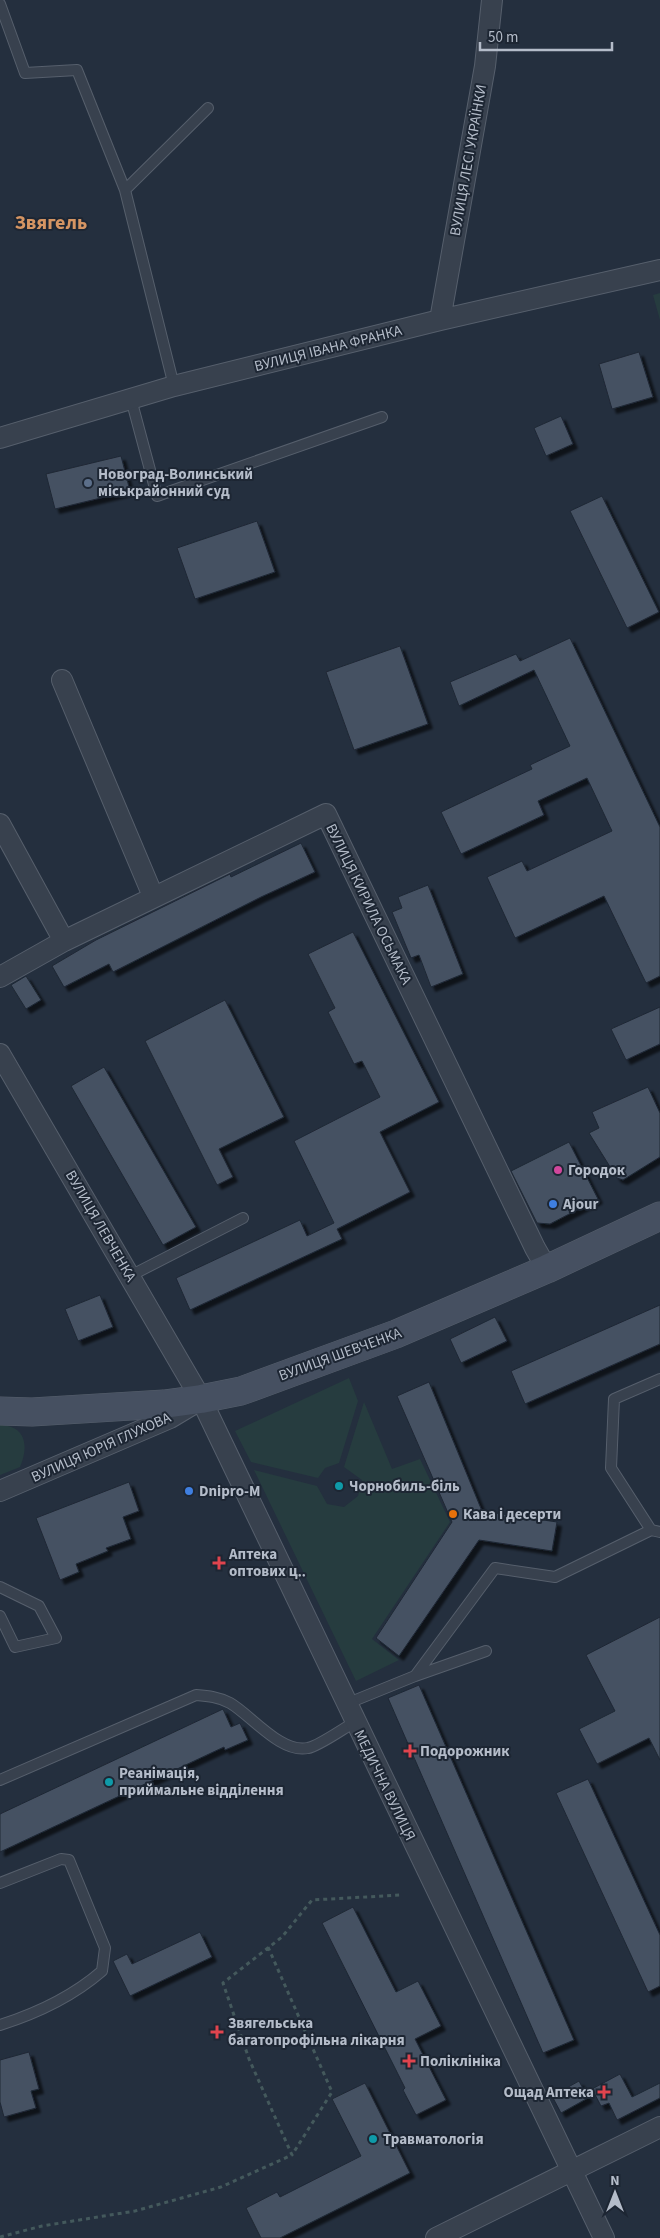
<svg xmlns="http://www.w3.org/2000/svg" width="660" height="2238" viewBox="0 0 660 2238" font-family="'Source Sans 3',sans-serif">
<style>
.green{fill:#263c3f}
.building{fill:#455162;stroke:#1f2835;filter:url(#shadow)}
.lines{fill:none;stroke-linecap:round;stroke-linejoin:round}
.lane-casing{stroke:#565f6c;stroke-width:12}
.street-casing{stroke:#565f6c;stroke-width:22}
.secondary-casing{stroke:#565f6c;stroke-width:29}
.path{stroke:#44595c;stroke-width:3;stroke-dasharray:4 4;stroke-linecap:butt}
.lane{stroke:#38414e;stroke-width:10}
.street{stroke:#38414e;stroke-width:20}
.secondary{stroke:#465061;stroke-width:28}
.service-dot{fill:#5c6f8a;stroke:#1d2633;stroke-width:2}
.hotel-dot{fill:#d1479c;stroke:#1d2633;stroke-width:2}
.shop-dot{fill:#3f7fe0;stroke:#1d2633;stroke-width:2}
.culture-dot{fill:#0f9aa8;stroke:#1d2633;stroke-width:2}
.food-dot{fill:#e8710a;stroke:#1d2633;stroke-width:2}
.health-dot{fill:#e0444e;stroke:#1d2633;stroke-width:2}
.labels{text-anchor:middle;stroke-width:4;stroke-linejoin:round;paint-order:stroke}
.street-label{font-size:15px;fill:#b4bcc9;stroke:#1d2633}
.poi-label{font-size:15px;font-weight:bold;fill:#b4bcc9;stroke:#1d2633;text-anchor:start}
.district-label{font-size:20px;font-weight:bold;fill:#d59563;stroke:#1d2633}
</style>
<defs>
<filter id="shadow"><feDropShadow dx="4.5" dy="4.5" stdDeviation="1" flood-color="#0009"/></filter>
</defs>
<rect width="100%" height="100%" fill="#242f3e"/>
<path class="green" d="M660,293V320L653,295Z
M349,1378L358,1401L339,1463L325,1468L318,1478L251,1462L235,1431Z
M364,1402L392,1469L420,1459L450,1522L372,1639L399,1660L356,1681L254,1470L317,1486L327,1504L344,1507L358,1496L362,1480L344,1467Z
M0,1425C26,1426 29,1446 20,1467L0,1475Z"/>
<path class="building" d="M639,352L653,397L612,409L599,364Z
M561,416L573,444L546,456L534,428Z
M121,456L130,491L55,509L46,474Z
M602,496L659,612L627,628L570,511Z
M257,521L275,572L195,599L177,548Z
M570,638L660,827V976L646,983L604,896L515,938L487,877L522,861L527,871L612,831L587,778L538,801L544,815L461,854L441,812L532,769L530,765L570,746L534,670L459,706L450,682L516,654L520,661Z
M400,646L428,724L354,750L326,672Z
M301,843L315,872L261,897L113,972L109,964L64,987L52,966L96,940L169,904L230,874L231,877Z
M428,885L463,974L431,987L419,955L411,958L392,912L402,908L398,897Z
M353,932L439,1102L380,1132L410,1192L337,1229L342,1239L190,1310L176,1278L300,1220L307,1236L334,1223L294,1141L380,1097L362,1061L354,1064L328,1012L335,1008L308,954Z
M26,976L41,1000L26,1009L11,985Z
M225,1000L284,1117L219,1149L233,1177L217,1185L145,1041Z
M660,1007V1044L626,1060L611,1029Z
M104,1067L196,1227L163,1245L71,1086Z
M648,1087L660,1113V1157L623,1180L617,1178L589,1133L599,1128L592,1112Z
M569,1142L598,1199L550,1224L537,1223L511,1171Z
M100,1295L113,1327L78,1341L65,1309Z
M660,1305V1344L525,1404L511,1371Z
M495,1317L507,1341L461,1363L450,1339Z
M429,1382L482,1511L557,1522L552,1551L479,1540L399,1656L376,1638L452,1522L397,1396Z
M129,1482L139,1511L123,1517L131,1539L106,1548L108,1551L76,1564L79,1572L60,1580L36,1518Z
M660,1617V1760L649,1738L597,1764L579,1729L615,1711L586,1655Z
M419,1685L574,2040L543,2053L388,1698Z
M223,1709L231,1727L240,1723L248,1740L225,1750L224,1747L0,1852V1814Z
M588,1779L660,1935V1986L648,1992L556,1793Z
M353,1907L396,1992L418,1981L441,2026L415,2039L446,2100L416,2115L403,2090L405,2088L322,1923Z
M200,1932L212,1957L130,1996L113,1961L127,1954L132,1964Z
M29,2052L39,2089L31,2091L36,2108L4,2117L0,2102V2060Z
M620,2074L632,2097L660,2083V2098L617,2120L609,2103L601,2106L592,2089Z
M579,2081L588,2098L561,2113L552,2096Z
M365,2083L410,2173L280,2238H261L246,2208L277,2192L280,2197L361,2156L332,2099Z"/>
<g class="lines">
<defs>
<path id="lane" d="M0,4L25,73L77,70L125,190
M174,386L125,190L208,108
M131,399L157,496L382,417
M130,1276L243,1218
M660,1379L614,1399L611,1468L651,1530L660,1532
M0,1587L39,1606L56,1638L15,1647L0,1616
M415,1676L486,1651
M346,1704L415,1676L495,1568L555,1577L651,1530
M0,1780L196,1695C208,1696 219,1697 230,1703C251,1715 281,1754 308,1748C319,1746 344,1728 355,1722
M0,1883L61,1859L69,1860L105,1948L102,1971C72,1997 38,2013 0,2025"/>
<path id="street" d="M440,320L485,66L492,0
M0,438L174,386L440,320L660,270
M62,680L153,896
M0,824L64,941
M0,977L64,941L326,814L535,1248L547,1269
M0,1054L201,1399L604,2238
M0,1491L170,1418L195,1403
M436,2238L660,2127"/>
<path id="secondary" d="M0,1411L32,1412L164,1404L201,1399L241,1391L396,1334L547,1269L660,1216"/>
</defs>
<use href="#lane" class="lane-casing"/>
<use href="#street" class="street-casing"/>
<use href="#secondary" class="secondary-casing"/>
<path class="path" d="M268,1947L332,2092L292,2155
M0,2237L42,2226L135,2211L221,2187L292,2155L249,2059L223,1983L282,1937L312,1900L401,1895"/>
<use href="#lane" class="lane"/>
<use href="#street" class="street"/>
<use href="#secondary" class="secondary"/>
</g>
<circle class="service-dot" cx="88" cy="483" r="5"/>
<circle class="hotel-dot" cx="558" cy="1170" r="5"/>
<g class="shop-dot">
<circle cx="553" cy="1204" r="5"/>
<circle cx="189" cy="1491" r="5"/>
</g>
<g class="culture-dot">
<circle cx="339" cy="1486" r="5"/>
<circle cx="109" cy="1782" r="5"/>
<circle cx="373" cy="2139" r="5"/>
</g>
<circle class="food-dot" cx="453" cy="1514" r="5"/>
<g class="health-dot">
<path d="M216.5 1555.5h5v5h5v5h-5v5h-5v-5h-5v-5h5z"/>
<path d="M407.5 1743.5h5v5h5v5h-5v5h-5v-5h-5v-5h5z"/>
<path d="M214.5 2024.5h5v5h5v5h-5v5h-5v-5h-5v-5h5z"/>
<path d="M406.5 2053.5h5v5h5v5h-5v5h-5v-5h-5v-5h5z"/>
<path d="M601.5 2084.5h5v5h5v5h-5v5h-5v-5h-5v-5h5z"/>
</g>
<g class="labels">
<g class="street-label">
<text transform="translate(468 160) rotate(-80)" y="5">ВУЛИЦЯ ЛЕСІ УКРАЇНКИ</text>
<text transform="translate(328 348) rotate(-14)" y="5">ВУЛИЦЯ ІВАНА ФРАНКА</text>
<text transform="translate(369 904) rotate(64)" y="5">ВУЛИЦЯ КИРИЛА ОСЬМАКА</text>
<text transform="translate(101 1226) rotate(60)" y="5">ВУЛИЦЯ ЛЕВЧЕНКА</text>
<text transform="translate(340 1354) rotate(-20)" y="5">ВУЛИЦЯ ШЕВЧЕНКА</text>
<text transform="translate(101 1447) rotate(-24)" y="5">ВУЛИЦЯ ЮРІЯ ГЛУХОВА</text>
<text transform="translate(385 1785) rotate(64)" y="5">МЕДИЧНА ВУЛИЦЯ</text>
</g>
<g class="poi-label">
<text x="98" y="479">Новоград-Волинський<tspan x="98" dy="17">міськрайонний суд</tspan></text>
<text x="568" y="1175">Городок</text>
<text x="563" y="1209">Ajour</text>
<text x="349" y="1491">Чорнобиль-біль</text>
<text x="199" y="1496">Dnipro-M</text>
<text x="463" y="1519">Кава і десерти</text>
<text x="229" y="1559">Аптека<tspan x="229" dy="17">оптових ц‥</tspan></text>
<text x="420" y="1756">Подорожник</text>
<text x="119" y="1778">Реанімація,<tspan x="119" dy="17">приймальне відділення</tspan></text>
<text x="228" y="2028">Звягельська<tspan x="228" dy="17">багатопрофільна лікарня</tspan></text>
<text x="420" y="2066">Поліклініка</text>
<text x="594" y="2097" text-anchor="end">Ощад Аптека</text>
<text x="383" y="2144">Травматологія</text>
</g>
<g class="district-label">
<text x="51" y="229">Звягель</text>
</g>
</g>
<g transform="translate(615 2193)" stroke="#1d2633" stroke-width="4" paint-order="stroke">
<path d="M0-4L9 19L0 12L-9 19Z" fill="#b4bcc9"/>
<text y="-8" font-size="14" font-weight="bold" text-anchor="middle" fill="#b4bcc9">N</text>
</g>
<path d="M480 42v8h132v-8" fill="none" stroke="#b4bcc9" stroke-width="2.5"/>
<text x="488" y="42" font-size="15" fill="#b4bcc9" stroke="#1d2633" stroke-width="4" paint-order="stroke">50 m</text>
</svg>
